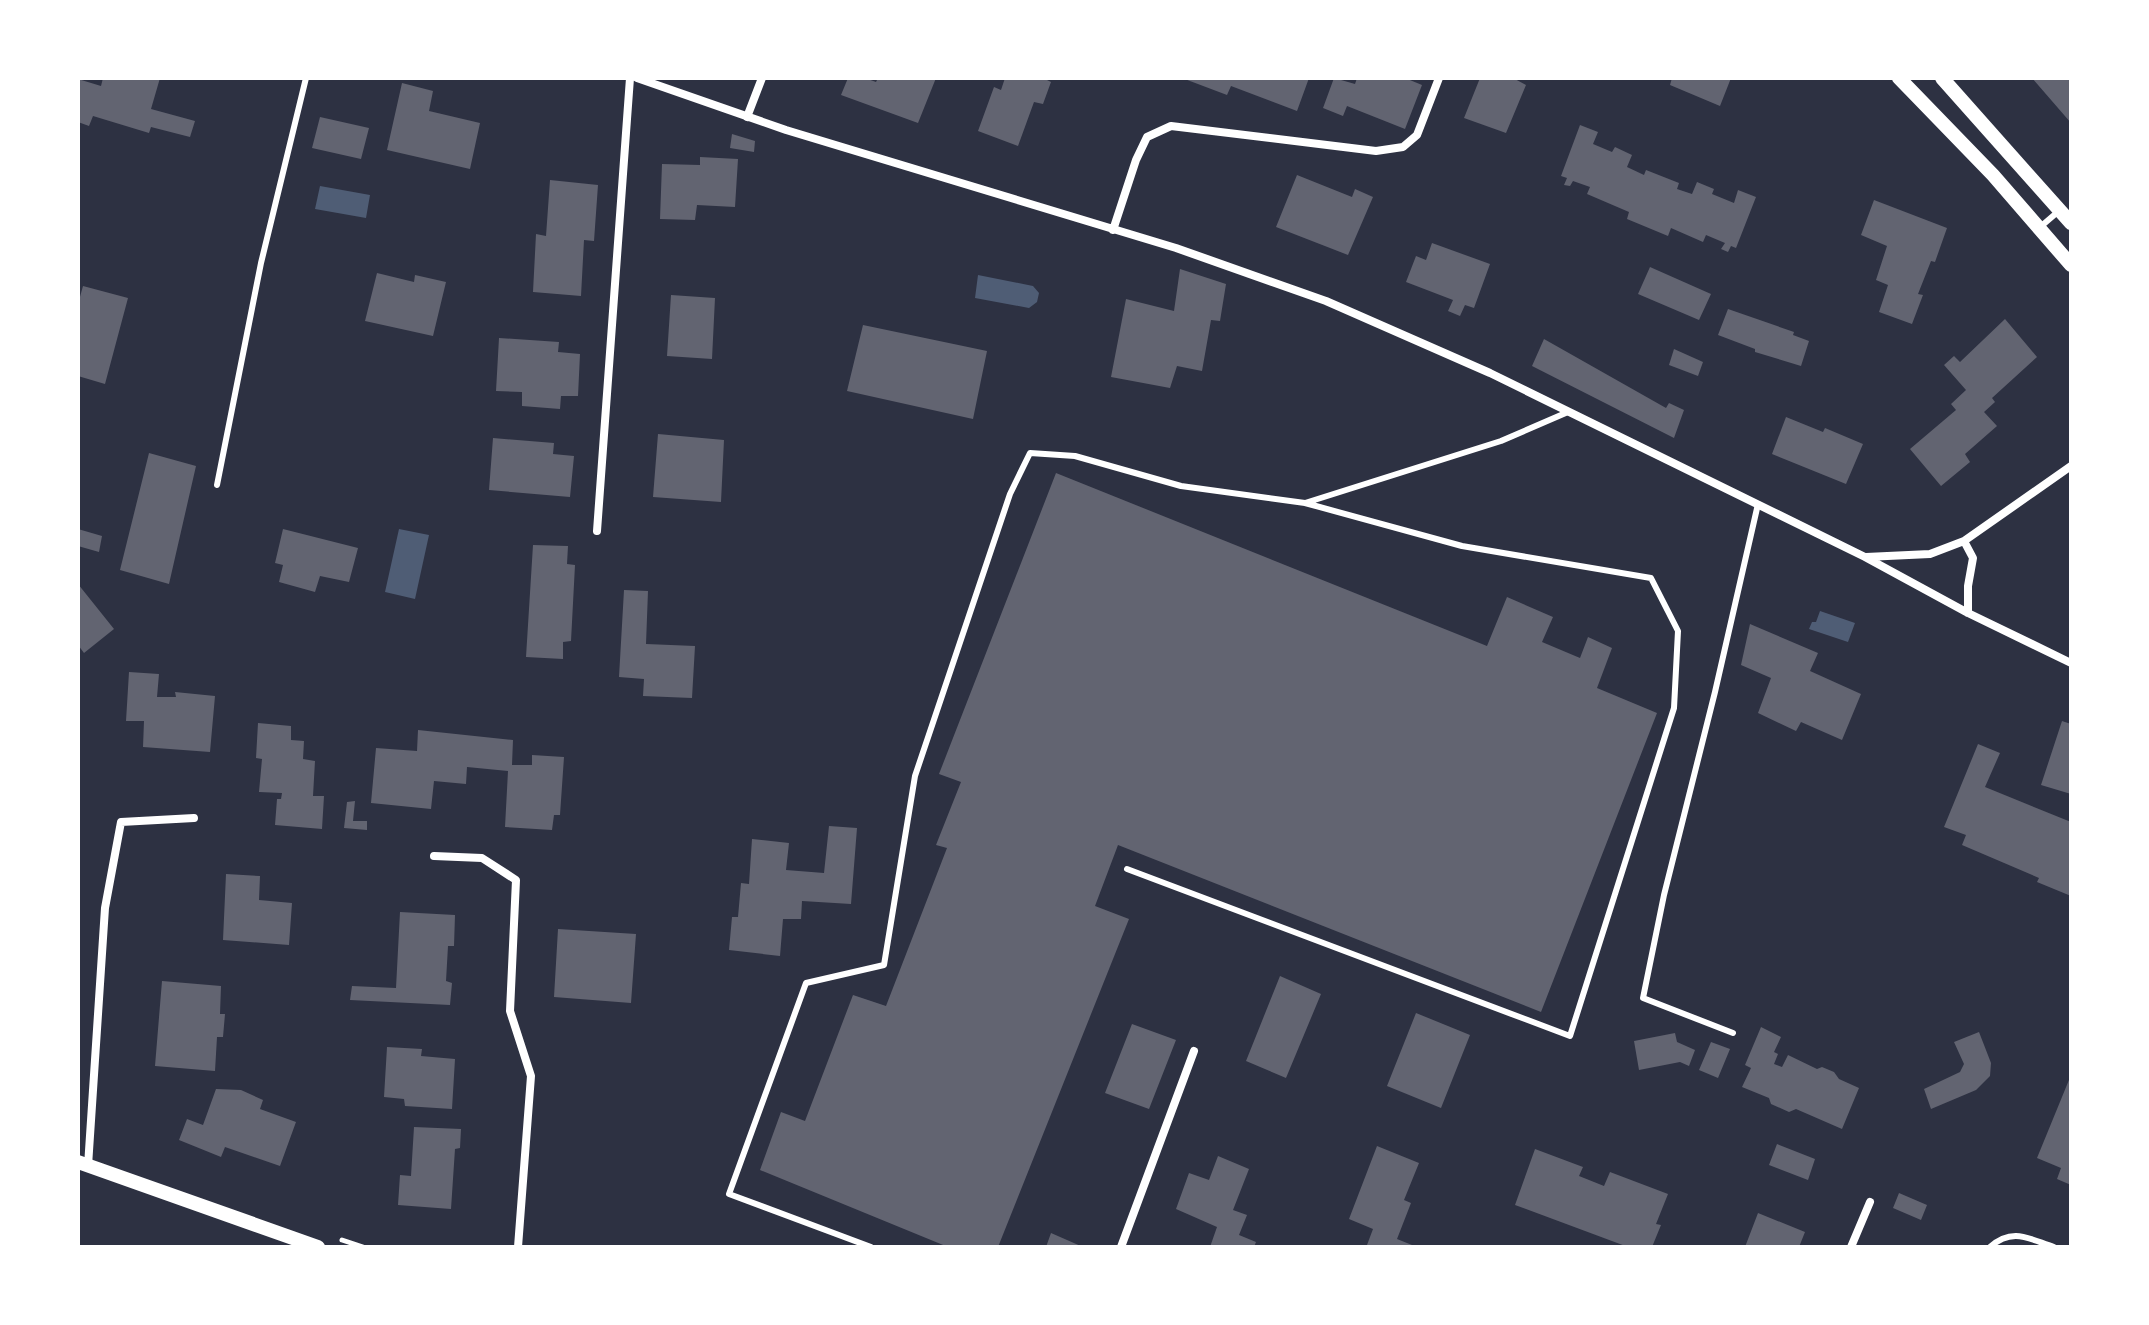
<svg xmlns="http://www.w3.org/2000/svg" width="2149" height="1325" viewBox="0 0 2149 1325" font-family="'PT Sans',sans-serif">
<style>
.water{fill:#4f5d75}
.building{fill:#626471}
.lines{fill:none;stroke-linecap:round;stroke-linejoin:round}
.path{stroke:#fff;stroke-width:5}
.service{stroke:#fff;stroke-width:6}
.minor{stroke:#fff;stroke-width:8}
.tertiary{stroke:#fff;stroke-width:14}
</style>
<rect width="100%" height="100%" fill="#2d3142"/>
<path class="water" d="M320,186L370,195L366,218L315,209Z
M978,275L1033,286L1039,293L1037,302L1029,308L975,298Z
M399,529L429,535L415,599L385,592Z
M1820,611L1855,623L1848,642L1809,629L1812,622H1816Z"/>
<path class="building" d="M103,78H160L151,109L195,121L190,137L151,127L149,133L93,116L89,126L78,122V79L101,86Z
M848,78H865L876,82L878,78H936L918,123L841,95Z
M1005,78H1043L1051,82L1043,104L1034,102L1018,146L978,131L994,87L1001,90Z
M1182,78H1309L1297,111L1231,86L1227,95Z
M1334,78L1355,84L1357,78H1405L1422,85L1405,129L1347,106L1343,116L1323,108Z
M1480,78H1513L1526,85L1506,133L1464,118Z
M1672,78H1731L1720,106L1670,85Z
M2032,78H2071V123Z
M402,83L433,91L429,111L480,123L470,169L387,150Z
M320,117L369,128L361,159L312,148Z
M1580,125L1598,132L1593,144L1612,152L1615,147L1632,155L1627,167L1644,175L1646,170L1679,183L1677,189L1692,194L1697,182L1714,189L1712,194L1734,203L1738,190L1756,197L1736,248L1731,246L1728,252L1721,249L1725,243L1706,235L1703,242L1671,228L1668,236L1627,219L1629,212L1587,194L1590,187L1573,181L1570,186L1564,185L1567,178L1561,176Z
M732,134L755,141L754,152L730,148Z
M700,157L738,159L735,207L697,205L695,220L660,219L662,164L700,165Z
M1297,175L1352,197L1355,189L1373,197L1348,255L1276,227Z
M550,180L598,185L594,241L584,240L581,296L533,292L536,234L546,236Z
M1874,200L1947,228L1935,262L1931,261L1918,294L1923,295L1912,324L1879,312L1888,285L1876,280L1887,246L1861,235Z
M1432,243L1490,264L1474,308L1465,305L1460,316L1448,311L1453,300L1406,282L1416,256L1426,260Z
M1650,267L1711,294L1699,320L1638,294Z
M1180,269L1226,284L1220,321L1211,320L1202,371L1177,366L1170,388L1111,377L1126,299L1174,311Z
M377,273L414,282L415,275L446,282L433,336L365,321Z
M83,286L128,298L105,384L78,376V304Z
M671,295L715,298L712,359L667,356Z
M1728,309L1794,332L1793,335L1809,341L1801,366L1755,352V349L1718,335Z
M2005,319L2037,357L1992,398L1995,402L1984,412L1997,426L1965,454L1970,462L1941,486L1910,449L1956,410L1951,404L1966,390L1944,365L1954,356L1960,362Z
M863,325L987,351L973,419L847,391Z
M499,338L559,342L558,352L580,354L578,396H561L560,409L522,406V392L496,391Z
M1544,339L1666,408L1669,403L1684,410L1674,438L1532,366Z
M1674,349L1703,362L1698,376L1669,365Z
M1786,417L1823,432L1825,428L1863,444L1846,484L1772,454Z
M658,434L724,440L721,502L653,497Z
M493,438L554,443L553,454L574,456L570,497L489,490Z
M149,453L196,466L169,584L120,570Z
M1056,473L1487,646L1507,597L1553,617L1542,642L1580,658L1588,637L1612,648L1597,688L1657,713L1541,1012L1118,845L1095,906L1129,919L998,1247H948L760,1170L781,1112L805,1121L853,995L886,1006L947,848L936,845L961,782L939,774Z
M78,529L102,536L99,552L78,546Z
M283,529L358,548L349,582L320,576L315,592L279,582L283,565L275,563Z
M533,545L568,546L567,564L575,565L571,641L563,642V659L526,657Z
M78,584L114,629L84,653L78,645Z
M624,590L648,591L646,644L695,646L692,698L643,696L644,679L619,677Z
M1750,624L1818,653L1810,671L1861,694L1842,740L1801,722L1796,731L1758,713L1771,678L1741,665Z
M129,672L159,674L157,697H176L175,692L215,696L210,752L143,747L144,721H126Z
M2062,721L2071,724V794L2041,785Z
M258,723L291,726V740L304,741L303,759L315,761L313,796H324L322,829L275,825L277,799H281L282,793L259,792L262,759L256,758Z
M418,730L513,740L512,765H532V755L564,757L560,815H554L552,830L505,827L508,771L467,767L466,784L434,781L431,809L371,803L376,748L417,751Z
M1978,744L2000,753L1985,787L2071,822V896L2037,882L2039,878L1962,845L1966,835L1944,827Z
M355,801L353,821H367V830L344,828L347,802Z
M829,826L857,828L851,904L802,901L801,919H783L780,956L729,950L732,917H738L741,883L749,884L752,839L789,843L786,870L824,873Z
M226,874L260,876L259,900L292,903L289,945L223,940Z
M400,912L455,915L454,946H448L446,981L452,983L450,1005L350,1000L352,986L396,988Z
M558,929L636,934L631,1003L554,997Z
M1280,976L1321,994L1286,1078L1246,1061Z
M162,981L221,986L220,1014H225L223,1037H217L215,1071L155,1066Z
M1416,1013L1470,1035L1441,1108L1387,1086Z
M1132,1024L1176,1040L1149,1109L1105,1093Z
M1761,1027L1781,1037L1774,1052L1778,1054L1774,1064L1782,1067L1788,1055L1817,1069L1822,1067L1834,1072L1839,1079L1859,1088L1842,1129L1796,1109L1789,1112L1771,1104L1769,1098L1742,1087L1751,1068L1745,1065Z
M1979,1032L1991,1063L1990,1076L1976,1090L1931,1109L1924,1089L1960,1072L1964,1064L1954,1042Z
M1675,1033L1677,1042L1695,1050L1689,1066L1680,1062L1639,1070L1634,1041Z
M1711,1042L1730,1049L1718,1078L1699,1070Z
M387,1047L422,1049L421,1056L455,1059L452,1109L405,1106L404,1099L384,1097Z
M2071,1075V1185L2057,1179L2061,1168L2037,1158Z
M216,1089L241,1090L263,1100L260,1109L296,1122L280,1166L225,1147L221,1157L179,1140L187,1119L203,1125Z
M414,1127L461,1129L460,1148L455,1149L451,1209L398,1205L400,1175L411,1176Z
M1777,1144L1815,1159L1808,1180L1769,1165Z
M1377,1146L1419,1163L1404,1200L1411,1203L1397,1239L1417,1247L1367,1245L1373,1229L1349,1219Z
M1535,1149L1583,1167L1579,1176L1604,1186L1610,1172L1668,1194L1656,1224L1661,1225L1652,1247L1648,1245L1647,1247H1628L1515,1205Z
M1218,1156L1249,1169L1233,1210L1247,1215L1239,1235L1256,1242L1254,1247H1210L1217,1227L1176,1209L1189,1173L1209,1180Z
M1899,1193L1927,1205L1921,1220L1893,1208Z
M1758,1213L1805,1232L1799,1247H1745Z
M1051,1233L1083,1247H1046Z"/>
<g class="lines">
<path class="path" d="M342,1240L363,1247"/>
<path class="service" d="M2039,228L2060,210
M217,485L261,263L306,78
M1127,869L1570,1036L1674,708L1678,631L1651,578L1462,546L1305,503
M1733,1033L1643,998L1664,895L1715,692L1758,504
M871,1247L729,1194L806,983L884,965L915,776L1010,494L1030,453L1075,456L1181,486L1305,503L1501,441L1568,412
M1990,1247C2013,1227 2029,1239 2054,1247"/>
<path class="minor" d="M637,78L786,130L1176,248L1326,301L1490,373L1865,557L1968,613L2071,663
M747,117L762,78
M1113,230L1136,160L1147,137L1171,126L1376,151L1403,147L1417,135L1439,78
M597,531L630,78
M1964,541L1973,558L1968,586V613
M1866,557L1930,554L1964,541L2071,466
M434,856L482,858L516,880L510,1011L531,1076L518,1247
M88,1166L105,908L121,822L194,818
M1121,1247L1194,1051
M1851,1247L1870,1202"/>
<path class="tertiary" d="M1899,78L1993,175L2071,265
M1942,78L2071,223
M78,1162L318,1247"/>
</g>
<rect width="2149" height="1325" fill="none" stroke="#ffffff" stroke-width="160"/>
</svg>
